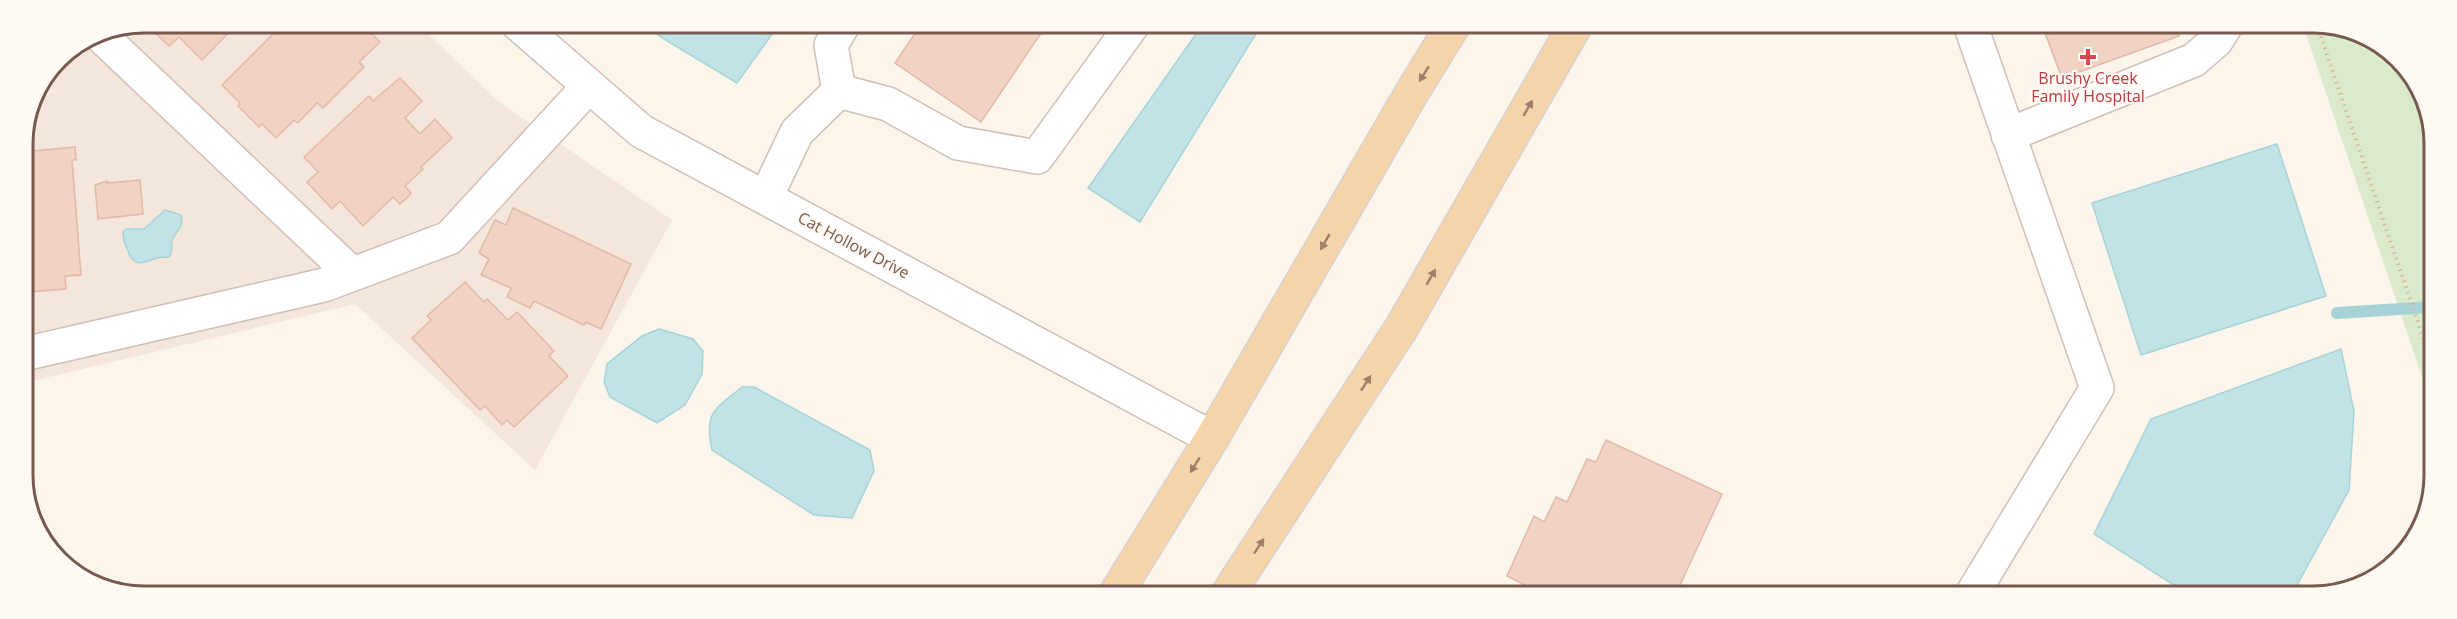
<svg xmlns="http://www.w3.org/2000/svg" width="2457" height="619" viewBox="0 0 2457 619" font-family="'Open Sans',sans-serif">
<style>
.residential{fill:#f4e6db}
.green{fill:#daeaca}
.water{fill:#c1e3e6;stroke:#a7d3d7;stroke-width:1.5}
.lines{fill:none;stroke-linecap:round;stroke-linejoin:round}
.stream{stroke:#a7d3d7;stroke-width:12}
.building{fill:#f0d3c5;stroke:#e2b8a6;stroke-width:1.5}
.minor-casing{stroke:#d1beb4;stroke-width:36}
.major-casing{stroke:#d9d1ce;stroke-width:36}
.path{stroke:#d6b6a7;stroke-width:4;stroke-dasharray:1.5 4.5;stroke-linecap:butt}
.minor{stroke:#fff;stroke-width:33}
.major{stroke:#f6d4a9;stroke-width:33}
.oneway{fill:#9d7f6a}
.health-dot{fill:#e0444e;stroke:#fef9f3;stroke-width:2}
.labels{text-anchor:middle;stroke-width:4.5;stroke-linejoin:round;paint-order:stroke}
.health-label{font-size:16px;fill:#be3a42;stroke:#fef9f3}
.street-label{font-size:16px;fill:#775a4f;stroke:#fef9f3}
.rim{fill:none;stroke:#775a4f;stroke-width:3}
</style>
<rect width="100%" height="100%" fill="#fcf5ec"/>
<path class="residential" d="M144,23H417L499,102L672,220L535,470L355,304L24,383L23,136L32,97L58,58L98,32Z"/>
<path class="green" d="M2303,25H2337L2399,58L2432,120V406Z"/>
<path class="water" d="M643,23H780L737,83L662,38Z
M1203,24H1262L1140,222L1088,188Z
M2277,144L2326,296L2141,355L2092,203Z
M165,210L181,215C184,226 178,229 173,238C170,245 174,250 169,257C164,257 158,257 154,259C142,264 133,266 128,251C125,245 123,239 123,232L126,229H144Z
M659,329L693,339L703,351L702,374L685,405L657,423L610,397L604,382L607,364L642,336Z
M2341,349L2354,411L2349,490L2297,585L2288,596H2191L2094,534L2151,419Z
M742,387H754L870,450L874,471L852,518L814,515L712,450C704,412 714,410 742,387Z"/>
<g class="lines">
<path class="stream" d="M2337,313L2432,307"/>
</g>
<path class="building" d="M145,23H238L202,60L179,37L169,46Z
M284,23H361L380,42L359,62L364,67L323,108L317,103L298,123L294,120L276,138L262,124L259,127L238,106L240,103L222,85Z
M922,23H1048L981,122L895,63Z
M2042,25H2175L2179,36L2062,78Z
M400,78L422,101L405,118L420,134L435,119L452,138L421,167L423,169L405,186L411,193L409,196L400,204L393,197L363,226L340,201L332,209L307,182L318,172L304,157L369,96L373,101Z
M75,147L76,160H72L81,275L65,276L66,289L30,292L29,281L24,282L23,152Z
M140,180L143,214L98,219L95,185L107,181V183Z
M513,208L631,264L601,329L586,322L584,325L534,301L530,308L507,297L511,288L481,275L489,259L479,253L495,220L506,225Z
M465,282L484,302L487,299L508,320L517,312L554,351L549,356L568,376L514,427L507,420L502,425L485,406L480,410L412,338L431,320L427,316Z
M1606,440L1722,494L1675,596L1525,595V585L1507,576L1534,516L1544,522L1556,497L1567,502L1587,459L1596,462Z"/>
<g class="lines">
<defs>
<path id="minor" d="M517,23L641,131L1212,438
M1970,24L2097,388L1971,596
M97,32L352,274
M839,91L831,45L844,23
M2008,135L2194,60L2216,41L2226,25
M766,197L797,132L839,91L888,104L958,143L1037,157L1133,24
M24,354L324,285L449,238L589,86"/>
<path id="major" d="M1115,595L1212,438L1411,94L1454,24
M1227,595L1402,327L1576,24"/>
</defs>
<use href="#minor" class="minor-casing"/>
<use href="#major" class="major-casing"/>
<path class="path" d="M2317,25L2432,364"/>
<use href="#minor" class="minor"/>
<use href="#major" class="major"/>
</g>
<defs><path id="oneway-solid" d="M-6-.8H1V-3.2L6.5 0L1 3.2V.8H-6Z" transform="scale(1.5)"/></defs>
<g class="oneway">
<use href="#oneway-solid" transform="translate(1424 74) rotate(122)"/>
<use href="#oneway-solid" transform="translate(1528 108) rotate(-60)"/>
<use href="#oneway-solid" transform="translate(1325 242) rotate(120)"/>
<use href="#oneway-solid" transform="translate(1431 277) rotate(-60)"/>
<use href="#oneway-solid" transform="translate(1366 383) rotate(-57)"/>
<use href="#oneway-solid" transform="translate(1195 465) rotate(122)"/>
<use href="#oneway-solid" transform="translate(1259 546) rotate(-57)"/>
</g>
<path class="health-dot" d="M2085 48h6v6h6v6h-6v6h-6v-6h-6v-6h6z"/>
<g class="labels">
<g class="health-label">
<text x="2088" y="84">Brushy Creek<tspan x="2088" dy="18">Family Hospital</tspan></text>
</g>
<g class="street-label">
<text transform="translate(854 245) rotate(28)" y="6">Cat Hollow Drive</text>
</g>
</g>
<path d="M0 0H2457V619H0ZM144 33H2313A111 111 0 0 1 2424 144V475A111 111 0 0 1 2313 586H144A111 111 0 0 1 33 475V144A111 111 0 0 1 144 33Z" fill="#fef9f3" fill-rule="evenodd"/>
<path class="rim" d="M144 33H2313A111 111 0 0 1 2424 144V475A111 111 0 0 1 2313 586H144A111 111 0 0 1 33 475V144A111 111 0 0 1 144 33Z"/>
</svg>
